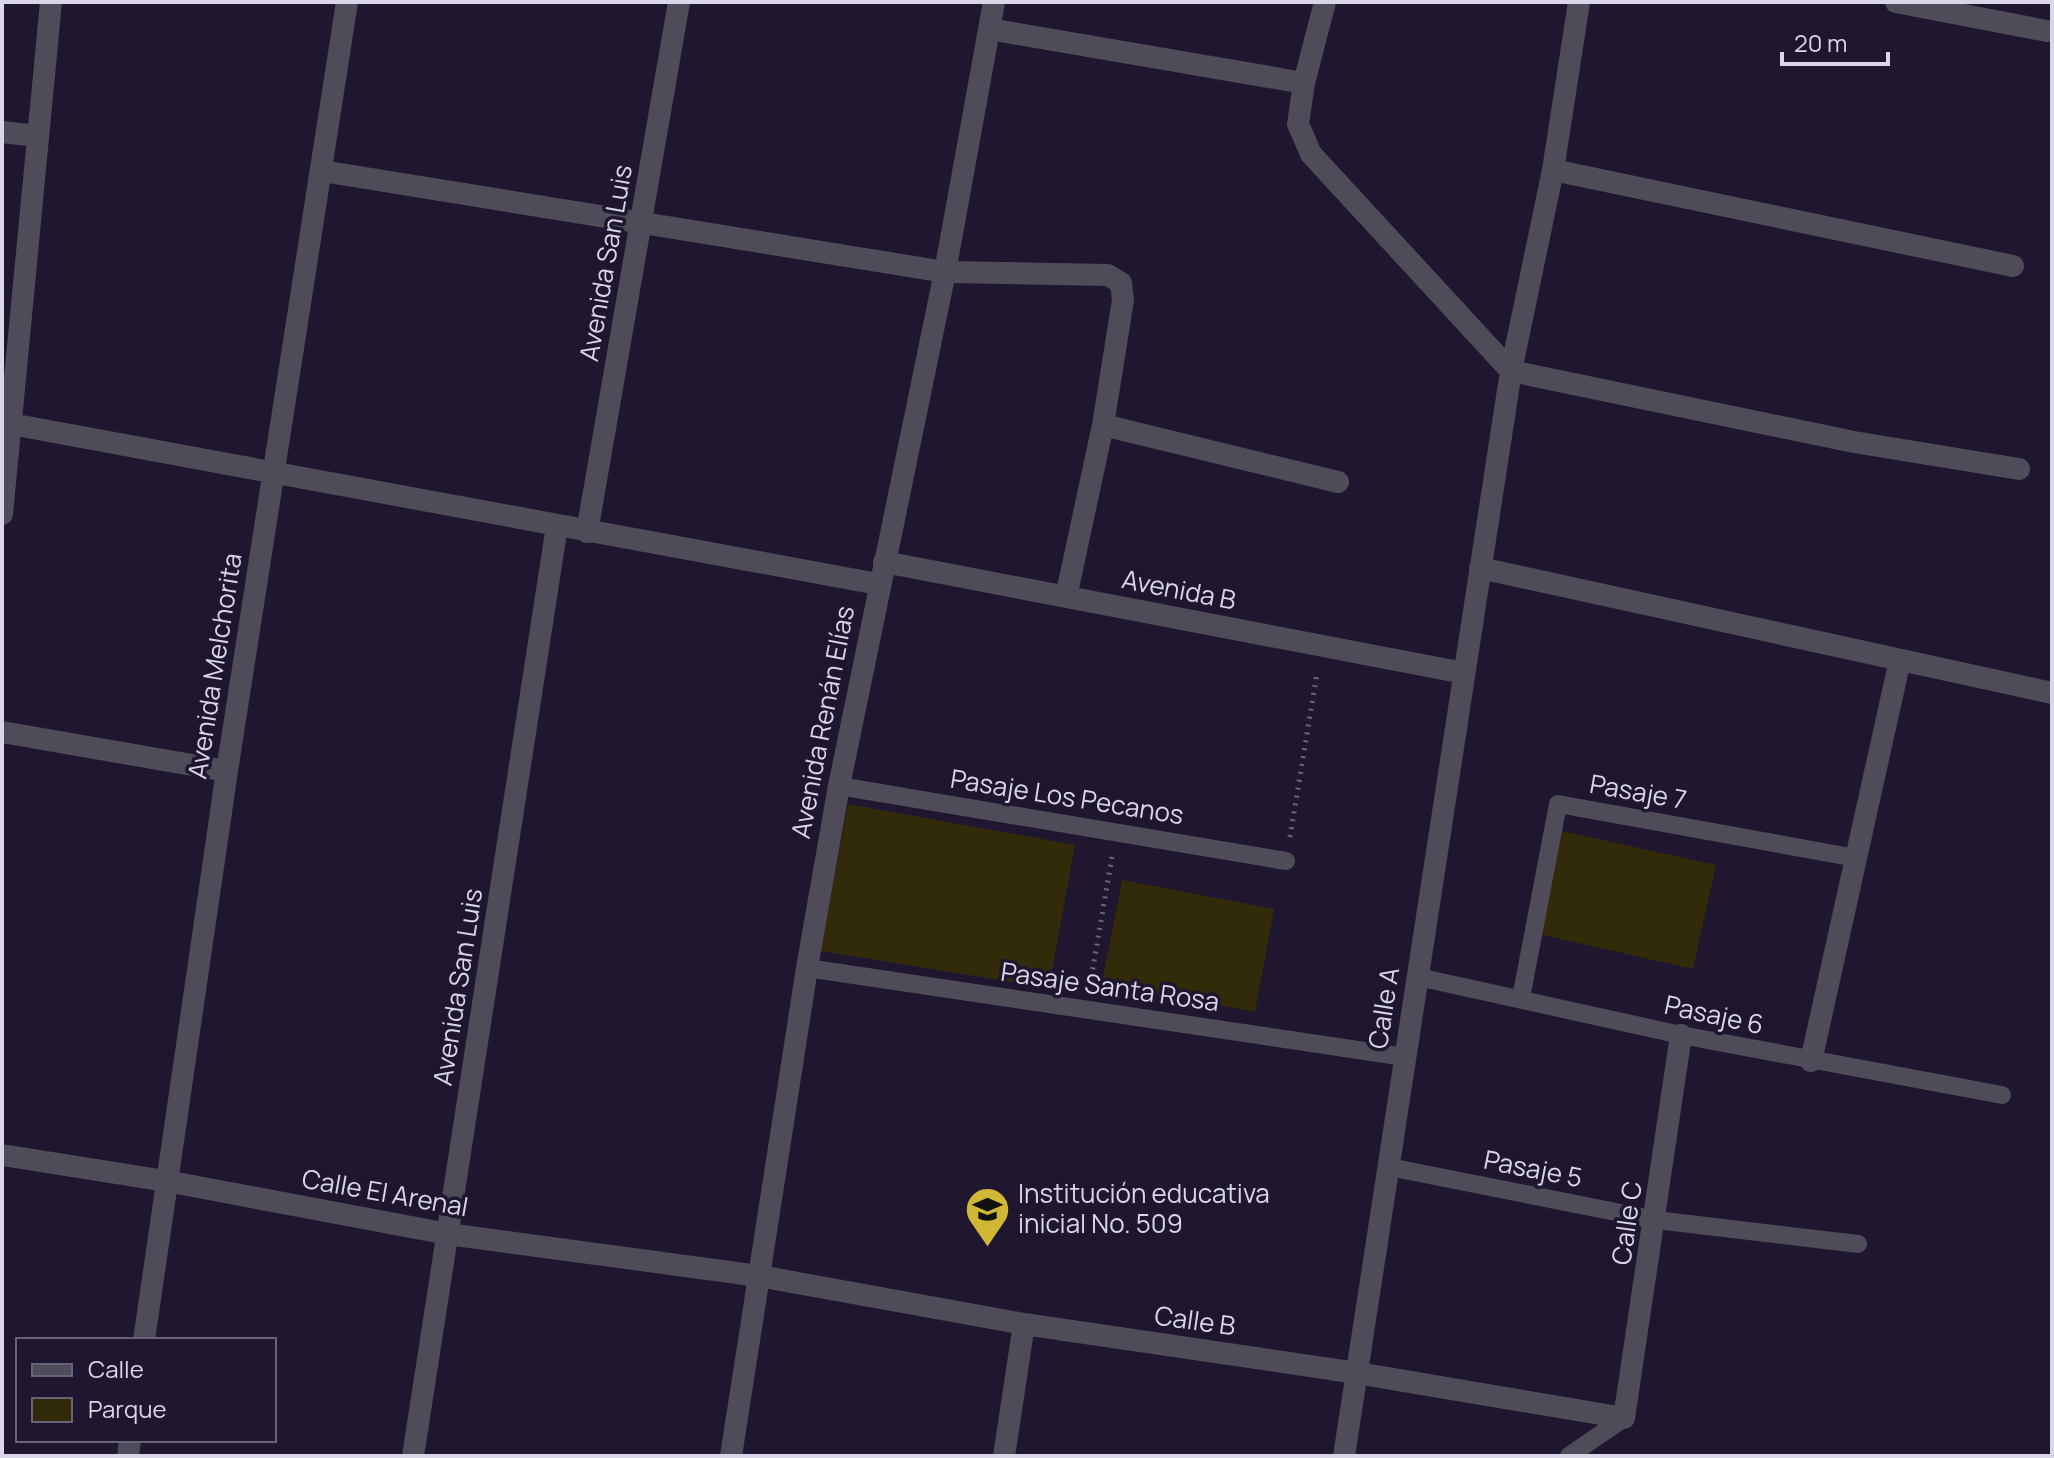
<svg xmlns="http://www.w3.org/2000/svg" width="2054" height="1458" viewBox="0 0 2054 1458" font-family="Manrope,sans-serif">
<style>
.green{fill:#322b0a}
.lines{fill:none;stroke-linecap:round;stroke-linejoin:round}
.path{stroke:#6b657a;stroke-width:5;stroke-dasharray:2 6;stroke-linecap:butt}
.service{stroke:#4f4b58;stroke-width:18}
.minor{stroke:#4f4b58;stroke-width:22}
.labels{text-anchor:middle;stroke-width:7;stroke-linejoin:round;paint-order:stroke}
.street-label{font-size:26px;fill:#dad6e7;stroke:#1e172f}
.poi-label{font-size:26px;fill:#dad6e7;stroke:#1e172f;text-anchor:start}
</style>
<rect width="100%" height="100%" fill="#1e172f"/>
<path class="green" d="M848,804L1075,845L1049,988L821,951Z
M1548,828L1716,865L1693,969L1525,931Z
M1122,880L1274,909L1255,1012L1102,983Z"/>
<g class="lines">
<path class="path" d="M1290,837L1317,673
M1090,985L1112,857"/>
<path class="service" d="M839,786L1286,861
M807,968L1405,1057
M1418,977L1681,1035L2002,1095
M1521,998L1558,804L1856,858
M1389,1167L1656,1220L1858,1244
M1569,1456L1624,1418"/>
<path class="minor" d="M1325,2L1304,83L1298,124L1311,154L1511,371L1854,442L2019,469
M1896,2L2047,31
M989,29L1304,83
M2,132L38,136
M1553,170L2013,266
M322,171L945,272L1108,275L1121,283L1123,300L1103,425L1066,597
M11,424L878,584
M1103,425L1338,482
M2,514L51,2
M587,532L679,2
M884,562L1464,673
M1480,568L2052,693
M2,732L227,771
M1811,1061L1900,660
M2,1155L166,1181L448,1234L759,1276L1024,1324L1357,1373L1624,1418L1681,1035
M144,1340L227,771L347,2
M128,1456L130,1440
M413,1456L557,526
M731,1456L807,968L839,786L945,272L994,2
M1004,1456L1024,1324
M1344,1456L1511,371L1553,170L1579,2"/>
</g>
<defs>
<symbol id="school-pin" viewBox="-11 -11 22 30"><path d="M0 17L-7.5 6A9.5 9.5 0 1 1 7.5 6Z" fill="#d1b736" stroke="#1e172f"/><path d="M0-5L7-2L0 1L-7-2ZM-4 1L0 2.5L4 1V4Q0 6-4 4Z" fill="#111"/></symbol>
</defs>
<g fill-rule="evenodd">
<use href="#school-pin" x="962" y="1184" width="51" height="69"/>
</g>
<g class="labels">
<g class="street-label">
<text transform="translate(606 263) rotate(-80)" y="9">Avenida San Luis</text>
<text transform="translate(1179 590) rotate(11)" y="9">Avenida B</text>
<text transform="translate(215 666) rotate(-81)" y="9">Avenida Melchorita</text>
<text transform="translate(823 722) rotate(-79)" y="9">Avenida Renán Elías</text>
<text transform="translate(1638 792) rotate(10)" y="9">Pasaje 7</text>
<text transform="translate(1067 797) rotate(9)" y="9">Pasaje Los Pecanos</text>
<text transform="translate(458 987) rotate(-81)" y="9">Avenida San Luis</text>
<text transform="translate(1110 987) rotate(8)" y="9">Pasaje Santa Rosa</text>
<text transform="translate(1384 1008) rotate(-81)" y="9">Calle A</text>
<text transform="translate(1714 1015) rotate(12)" y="9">Pasaje 6</text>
<text transform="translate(1533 1169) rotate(11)" y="9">Pasaje 5</text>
<text transform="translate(385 1193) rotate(10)" y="9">Calle El Arenal</text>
<text transform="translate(1627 1223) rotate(-82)" y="9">Calle C</text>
<text transform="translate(1195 1321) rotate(8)" y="9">Calle B</text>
</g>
<g class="poi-label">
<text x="1018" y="1203">Institución educativa<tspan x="1018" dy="30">inicial No. 509</tspan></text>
</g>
</g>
<rect width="2054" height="1458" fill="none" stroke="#dad6e7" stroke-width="8"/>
<rect x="16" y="1338" width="260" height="104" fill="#1e172f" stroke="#696379" stroke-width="2"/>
<rect x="32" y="1364" width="40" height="12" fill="#4f4b58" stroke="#696379" stroke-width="2"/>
<text x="88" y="1378" font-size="24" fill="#dad6e7">Calle</text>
<rect x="32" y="1398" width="40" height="24" fill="#322b0a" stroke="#696379" stroke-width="2"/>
<text x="88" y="1418" font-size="24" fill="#dad6e7">Parque</text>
<path d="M1782 52v12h106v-12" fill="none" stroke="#dad6e7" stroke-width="4"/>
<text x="1794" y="52" font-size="24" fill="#dad6e7" stroke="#1e172f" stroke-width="6" paint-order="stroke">20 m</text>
</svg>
